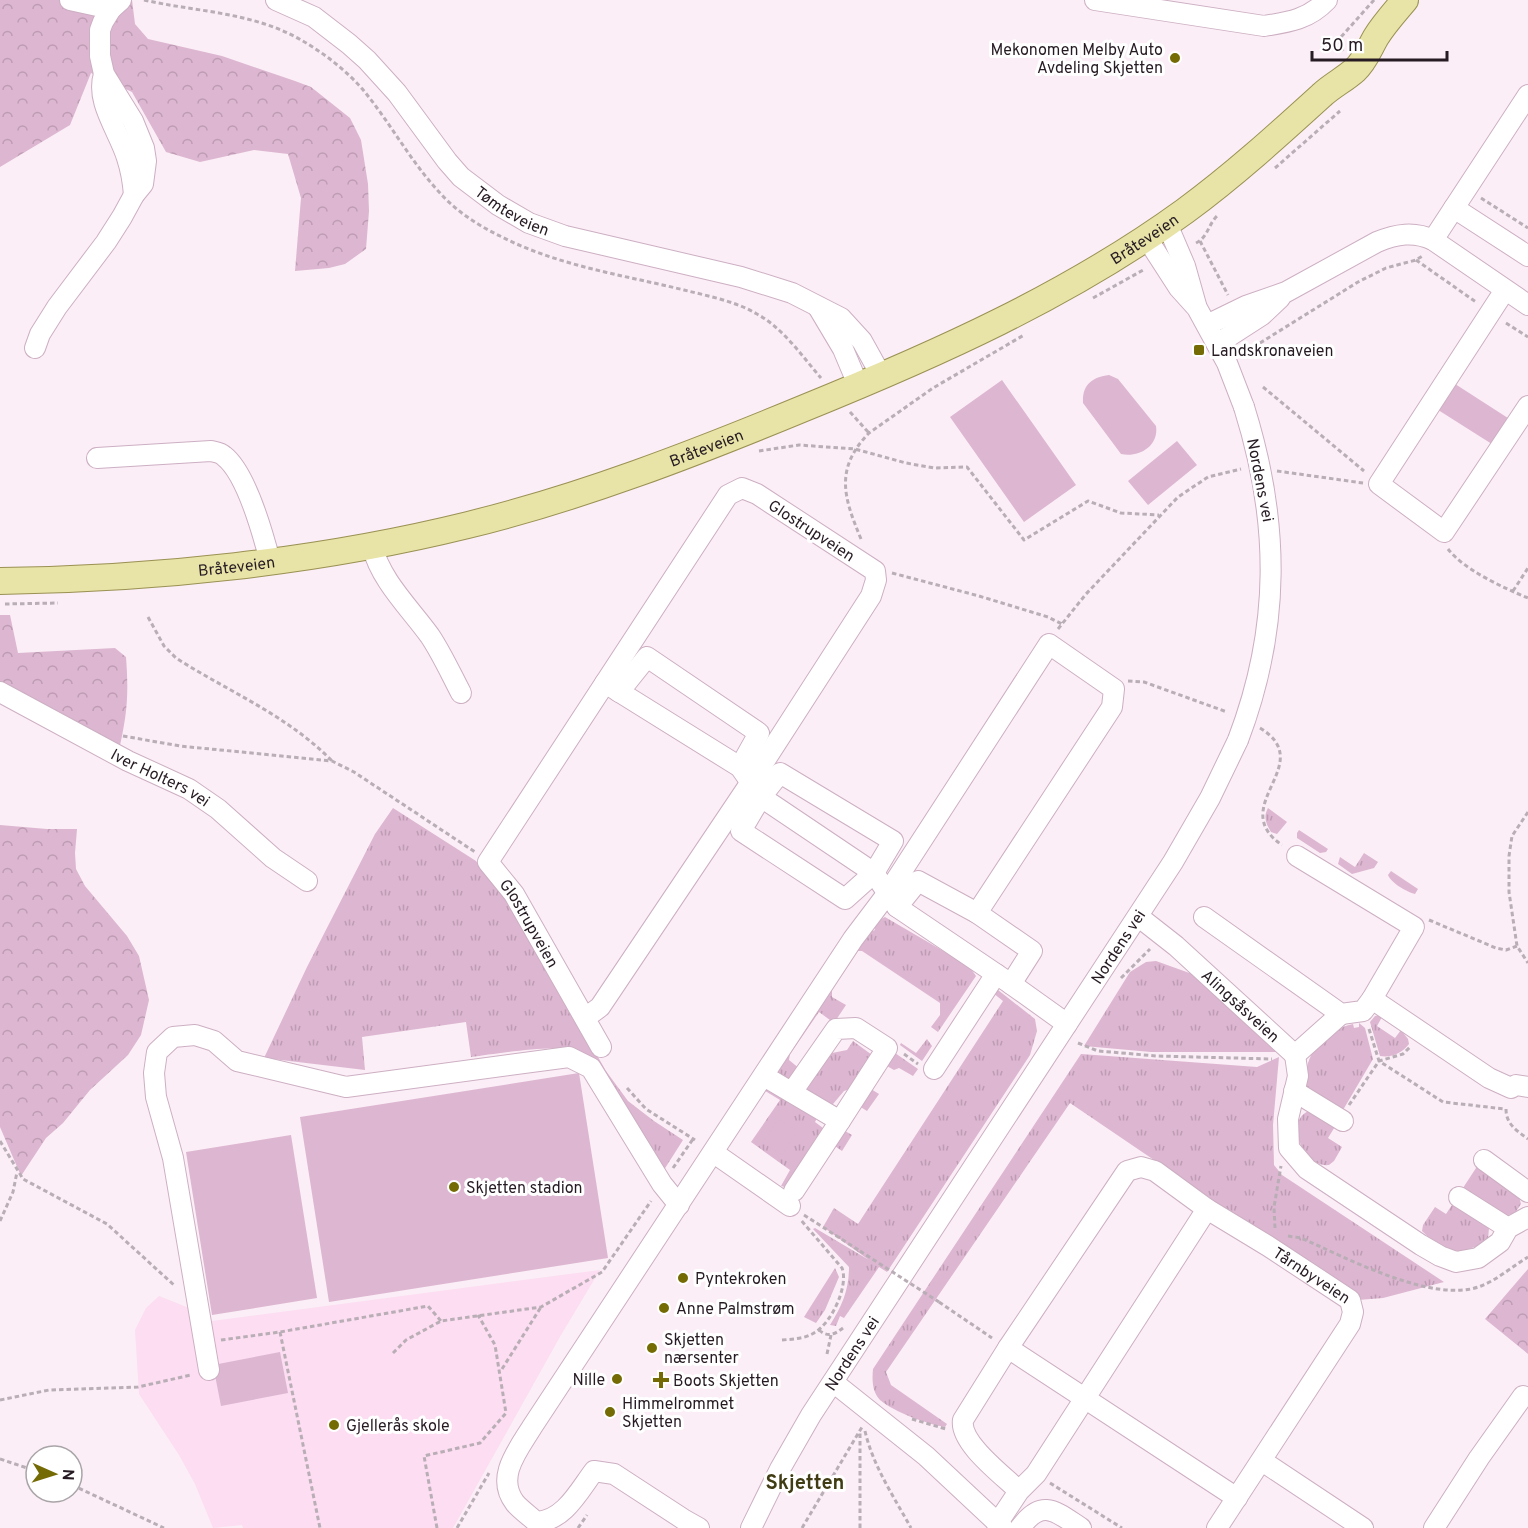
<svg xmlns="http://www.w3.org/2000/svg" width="1528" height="1528" viewBox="0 0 1528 1528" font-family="Overpass,sans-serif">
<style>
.built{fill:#fcddf2}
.grass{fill:url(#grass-tufts)}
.forest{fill:url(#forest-crowns)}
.green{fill:#ddb6d1}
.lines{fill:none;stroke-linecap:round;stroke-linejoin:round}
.minor-casing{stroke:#cdafc3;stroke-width:22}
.major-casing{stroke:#9a9153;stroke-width:28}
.path{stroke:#baaeb6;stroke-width:3;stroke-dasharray:4.5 3;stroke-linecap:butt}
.minor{stroke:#fff;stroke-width:20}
.major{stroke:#e8e3a7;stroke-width:26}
.minor-bridge-casing{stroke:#cdafc3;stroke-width:22;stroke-linecap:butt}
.path-bridge{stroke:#baaeb6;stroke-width:3;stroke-dasharray:4.5 3;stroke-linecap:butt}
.minor-bridge{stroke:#fff;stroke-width:20}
.poi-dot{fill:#746b05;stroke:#fff;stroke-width:2}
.labels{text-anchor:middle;stroke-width:6;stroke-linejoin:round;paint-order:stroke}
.poi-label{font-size:16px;fill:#261b23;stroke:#fff;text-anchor:start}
.street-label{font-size:16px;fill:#261b23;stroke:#fff}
.quarter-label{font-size:20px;font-weight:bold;fill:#403c13;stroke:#fff}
</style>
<defs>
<pattern id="grass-tufts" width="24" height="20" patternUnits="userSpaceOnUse" patternTransform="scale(1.5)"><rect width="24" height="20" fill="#ddb6d1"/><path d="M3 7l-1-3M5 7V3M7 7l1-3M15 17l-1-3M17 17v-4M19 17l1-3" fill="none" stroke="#be9cb3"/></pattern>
<pattern id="forest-crowns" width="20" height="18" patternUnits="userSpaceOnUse" patternTransform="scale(1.5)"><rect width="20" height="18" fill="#ddb6d1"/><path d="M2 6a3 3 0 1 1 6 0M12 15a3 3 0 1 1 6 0" fill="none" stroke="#be9cb3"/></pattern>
</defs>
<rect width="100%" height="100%" fill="#fbeef6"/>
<path class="built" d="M600,1270L561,1335L453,1528H243L242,1525L213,1528L195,1484L179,1455L139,1394L135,1330L146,1308L159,1296L194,1310L212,1321Z"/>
<path class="grass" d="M393,808L476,861L511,904L606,1071L628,1101L654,1121L683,1140L662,1173L605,1081V1071C593,1068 586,1054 575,1051C553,1044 496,1054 471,1057L466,1022L362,1037L365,1070L264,1058L307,967L375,834Z
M1268,808L1287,822L1277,834L1271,832C1266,824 1263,817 1268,808Z
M1299,830L1328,849L1326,852L1320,853L1297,838V833Z
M1364,853L1378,862L1374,868L1352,874L1338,864L1340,857L1355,867Z
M1391,871L1418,889L1415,894C1407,892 1391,883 1388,875Z
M885,917L969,966L976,976L938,1032L931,1027L940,1015V1003L862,951H858L832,990V997L846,1005L834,1023L819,1012L790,1054L789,1060L800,1069L789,1081L776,1073L779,1061L871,929L874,931L875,929L873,926L879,920Z
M1156,961L1195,975L1277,1052H1151L1084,1046L1130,972L1146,962Z
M998,990L1035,1019L1037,1031L1030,1055L887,1272L879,1267L844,1318L840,1316L836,1326L830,1325C842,1306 849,1290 849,1267L813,1229L815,1228L869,1260L823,1227L834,1208L858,1224L1003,1001L993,993Z
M1380,1015L1382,1017L1377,1026L1395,1038L1401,1030L1408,1039L1409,1044C1402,1053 1392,1058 1380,1056L1370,1022L1375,1016Z
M1359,1023L1365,1028L1373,1059L1343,1110L1307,1087C1301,1057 1323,1030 1353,1024L1354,1028L1359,1027Z
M927,1039L932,1046L922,1061L900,1045L901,1043L916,1053Z
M853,1041L872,1055L850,1089L844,1091L833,1104L822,1105L802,1087L822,1055L847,1050Z
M895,1053L918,1069L913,1076L899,1068L894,1070L887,1066Z
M1081,1054L1257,1067L1279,1057L1273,1125L1274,1165L1282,1175L1444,1282L1383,1298L1358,1300L1297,1266L1210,1198L1070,1103L886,1372L891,1385L947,1424L945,1427C927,1424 894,1412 880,1400C872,1392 872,1379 873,1369Z
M766,1088L817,1118L815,1122L823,1128L785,1187L781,1186L790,1170L751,1142L780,1100L762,1089Z
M871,1089L879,1094L867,1111L859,1106Z
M1309,1111L1336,1125L1328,1138L1342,1147L1334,1161L1329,1165C1303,1168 1284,1120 1309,1111Z
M845,1131L852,1135L842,1151L835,1146Z
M1478,1165L1518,1193L1521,1204L1515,1213L1505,1216L1461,1191Z
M1454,1202L1486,1223L1489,1228L1488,1239C1461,1258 1446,1254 1422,1231L1423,1225L1435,1207L1446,1214Z
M835,1268L839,1277L825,1310L816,1323L804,1317Z"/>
<path class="forest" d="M0,0H132L135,24L148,39L222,56L295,81L311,87L350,118L361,140L368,184L369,211L366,249L345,264L329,268L295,271L301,198L288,154L254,150L200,162L166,152L132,92L91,73L70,125L0,167Z
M0,615H10L18,653L115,648L126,657C129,696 127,716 118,754L0,686Z
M0,825L47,829H77L75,853L76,869L85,886L127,936L139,956L149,1000L141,1035L128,1055L90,1090L63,1123L46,1138L21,1176L0,1127Z
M1528,1269V1354L1485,1319Z"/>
<path class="green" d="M1109,375L1118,379L1156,426C1159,446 1139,458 1121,454L1083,403C1082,385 1092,377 1109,375Z
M1002,380L1076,485L1024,522L950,417Z
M1452,382L1511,420L1495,446L1435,408Z
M1177,441L1197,465L1148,505L1128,481Z
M579,1073L608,1258L329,1302L300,1117Z
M778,1119L797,1131L782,1155L763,1143Z
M291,1135L317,1298L212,1315L186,1152Z
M280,1352L288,1393L221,1406L213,1365Z"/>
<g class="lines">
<defs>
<g id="minor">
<path d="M70,0L111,9"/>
<path id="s1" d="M276,0L314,17L349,44L367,60L397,93L447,161L461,177L498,205L529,223L565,236L741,277L792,293L841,318L862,341L882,377"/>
<path d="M1095,0L1264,26C1290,22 1309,19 1327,0"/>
<path d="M104,74C95,102 119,131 127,158C131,170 133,182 134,195"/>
<path d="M1454,208L1528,256"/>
<path d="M1167,224L1185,266L1196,305"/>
<path d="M1146,237L1179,288L1197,308L1227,363L1244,407"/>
<path d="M1433,240L1528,95"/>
<path d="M1505,290L1379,484L1444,532L1528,406"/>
<path d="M818,307L843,349L859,387"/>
<path d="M1207,325L1246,306L1286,292L1377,242C1396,234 1414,231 1433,240L1528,305"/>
<path d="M1217,344L1262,315L1280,298"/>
<path d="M35,348L40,334L57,307L106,242L122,217L134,195L143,184L146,161L144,148L133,121L104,74L100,56V30L103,22L111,9L121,0"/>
<path d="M97,458L211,451C215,452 220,452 224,456C246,473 263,534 270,561"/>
<path d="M372,546C381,581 409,607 430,636C442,654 451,674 461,693"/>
<path d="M605,683L740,767L761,797L874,873L897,907L1011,984L1067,1024"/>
<path id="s2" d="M0,692L128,761L189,789L218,809L273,858L307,881"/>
<path d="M619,692L647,657L759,733L740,767"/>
<path d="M780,773L893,841L874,873L845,899L741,831L761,797Z"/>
<path d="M1297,856L1414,927L1372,999"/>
<path d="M897,907L918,881L977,913"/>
<path id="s3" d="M1139,917L1176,946L1295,1055L1341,1014"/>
<path d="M1204,917L1341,1014L1363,1011L1372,999L1489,1078L1511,1088L1516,1085L1528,1087"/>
<path id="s4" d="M585,1018L600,1007L751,782L871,596L876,580L875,571L757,494L742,488L728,495L488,862L514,894L601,1047"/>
<path d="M1295,1055L1298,1076L1288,1119L1289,1148L1307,1169L1421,1245L1440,1256L1456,1262L1478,1258L1500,1242L1508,1228L1528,1217"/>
<path d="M934,1069L996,974"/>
<path d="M764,1076L840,1121L887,1048L856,1028L836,1029L792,1092"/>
<path d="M1294,1091L1343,1121"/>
<path d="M714,1153L790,1206"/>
<path d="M1484,1160L1528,1192"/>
<path d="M794,1191L840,1121"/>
<path d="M1459,1197L1508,1228"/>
<path id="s5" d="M1207,1209L1268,1246L1350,1300L1353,1312L1350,1324L1217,1528"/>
<path d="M1008,1348L1237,1498"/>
<path d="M209,1370L173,1158L156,1097L154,1073L157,1052L173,1037L195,1035L214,1041L237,1061L346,1087L569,1057L591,1068L662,1184L679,1205"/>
<path d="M833,1382L926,1456L1003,1528"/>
<path d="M1262,1461L1363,1528"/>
<path d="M997,1524L1019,1491L1036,1474L1207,1209L1155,1171L1141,1167L1127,1171L1008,1348L963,1420C959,1443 1004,1476 1019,1491"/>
<path d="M699,1528L683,1519L614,1474L594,1471C579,1491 564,1521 536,1522C530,1516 521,1510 515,1503C495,1477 518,1450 532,1427L853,939L887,894L1049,644L1114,689L1112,707L977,913L1032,951L1011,984"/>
<path id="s6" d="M751,1528L780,1469L811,1415L1173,862L1210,798L1238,740"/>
<path d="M1020,1528C1042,1498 1055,1511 1081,1528"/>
<path d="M1434,1528L1479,1458L1523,1396"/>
</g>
<g id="major">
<path id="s7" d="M0,581C154,579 318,562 468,525C582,497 693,454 802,409C935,355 1068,296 1185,211C1234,175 1279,134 1323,94C1333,85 1345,79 1355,70C1365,61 1369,49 1376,37C1384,24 1395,12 1405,0"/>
</g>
</defs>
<use href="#minor" class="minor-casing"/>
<use href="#major" class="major-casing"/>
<path class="path" d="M144,0C197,12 253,12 301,40C324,53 347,71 364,91C391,124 411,162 440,193C457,212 479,226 502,237C559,266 623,275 684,290C708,296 735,301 757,314C783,328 802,356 821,378
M1343,51L1340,45L1341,37L1374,0
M1275,168L1340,111
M1481,198L1528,228
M1200,241L1228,295
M1196,243C1208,237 1208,225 1217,216
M1416,260L1476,302
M1093,298L1145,269
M1506,323L1528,337
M1260,343L1358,282L1386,268L1416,260L1424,255
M1263,387L1364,471
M850,412L869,433
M759,451L799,445L855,449L906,463L934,468L967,467L1024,540L1088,501L1121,513L1159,515
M1277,471L1363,483
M861,539C844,498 834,469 869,433L933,388L1024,335
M1448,549C1464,570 1504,588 1528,598
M892,573L979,596L1048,617L1062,624
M1513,591L1528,568
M5,604L58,603
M148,617L164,646L176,658C229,692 287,715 332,761
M1058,629L1086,594L1178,497L1208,477L1241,469
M1128,681L1144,682L1227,712
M1260,728C1319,764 1225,806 1282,845
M123,736L180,746L332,761L354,772L475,852
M1528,812L1512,836L1509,856V892L1517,946L1528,963
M1429,920L1496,948L1506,950L1517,946
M1121,978L1150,949
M1369,1029L1379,1061L1443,1102L1505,1109
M1078,1043L1098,1051L1157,1056L1272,1059
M904,1054L918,1064
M627,1088L646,1109L695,1140
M1349,1105L1379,1061L1403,1054L1411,1046
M1506,1109C1506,1124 1516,1130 1528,1139
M0,1141L23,1179L107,1224L175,1286
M673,1168L693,1139
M804,1215L860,1251
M0,1221L13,1192L17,1172
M1275,1228L1274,1207L1281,1166
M1288,1236L1301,1238C1345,1257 1434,1305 1481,1286C1497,1280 1513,1266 1528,1257
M939,1302L992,1338
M819,1330C828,1338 835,1334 843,1328
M280,1332L320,1528
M221,1340L280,1332L428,1306L441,1321
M782,1340C793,1339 804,1339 814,1333C831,1324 849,1286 842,1268L800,1219
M393,1353L406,1340L441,1321L541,1307L602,1272L651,1201
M827,1354L831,1335
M502,1369L541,1307
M0,1400L49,1390L138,1387L191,1375
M912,1419L946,1429
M865,1431C873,1466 894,1497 911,1528
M0,1459L36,1471
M1050,1483L1122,1528
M72,1485L164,1528
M437,1528L424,1456L480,1443L506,1413L495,1345L478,1315
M457,1528L489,1473
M578,1528L587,1515
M802,1528L862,1427
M860,1528V1431"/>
<use href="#minor" class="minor"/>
<use href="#major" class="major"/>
<defs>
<path id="minor-bridge" d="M1238,740C1281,627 1280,522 1244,407"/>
</defs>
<use href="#minor-bridge" class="minor-bridge-casing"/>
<path class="path-bridge" d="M860,1251L939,1302"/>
<use href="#minor-bridge" class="minor-bridge"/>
</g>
<g class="poi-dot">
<circle cx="1175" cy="58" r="6"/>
<rect x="1193" y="344" width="12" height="12" rx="3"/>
<circle cx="454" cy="1187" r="6"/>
<circle cx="683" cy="1278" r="6"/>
<circle cx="664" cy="1308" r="6"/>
<circle cx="652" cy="1348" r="6"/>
<circle cx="617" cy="1379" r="6"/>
<path d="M658 1371h6v6h6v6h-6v6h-6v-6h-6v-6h6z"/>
<circle cx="610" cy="1412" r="6"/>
<circle cx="334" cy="1425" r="6"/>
</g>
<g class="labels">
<g class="poi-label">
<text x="1163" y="55" text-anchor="end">Mekonomen Melby Auto<tspan x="1163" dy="18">Avdeling Skjetten</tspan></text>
<text x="1211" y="356">Landskronaveien</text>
<text x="466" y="1193">Skjetten stadion</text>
<text x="695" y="1284">Pyntekroken</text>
<text x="676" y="1314">Anne Palmstrøm</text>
<text x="664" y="1345">Skjetten<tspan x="664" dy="18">nærsenter</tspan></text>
<text x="605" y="1385" text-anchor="end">Nille</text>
<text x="673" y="1386">Boots Skjetten</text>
<text x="622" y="1409">Himmelrommet<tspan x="622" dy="18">Skjetten</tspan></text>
<text x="346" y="1431">Gjellerås skole</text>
</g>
<g class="street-label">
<text dy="6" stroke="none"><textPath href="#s1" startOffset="322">Tømteveien</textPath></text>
<text dy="6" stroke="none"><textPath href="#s7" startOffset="1209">Bråteveien</textPath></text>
<text dy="6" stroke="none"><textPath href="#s7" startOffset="723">Bråteveien</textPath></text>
<text transform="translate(1261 480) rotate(79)" y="6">Nordens vei</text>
<text transform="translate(812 530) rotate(33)" y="6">Glostrupveien</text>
<text dy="6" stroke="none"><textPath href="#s7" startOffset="237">Bråteveien</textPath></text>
<text dy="6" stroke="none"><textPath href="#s2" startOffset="182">Iver Holters vei</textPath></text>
<text dy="6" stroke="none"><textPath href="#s4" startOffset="1222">Glostrupveien</textPath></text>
<text dy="6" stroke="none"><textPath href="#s6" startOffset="688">Nordens vei</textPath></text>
<text dy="6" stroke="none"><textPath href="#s3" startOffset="135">Alingsåsveien</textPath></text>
<text dy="6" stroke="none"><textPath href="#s5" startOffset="124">Tårnbyveien</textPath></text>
<text dy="6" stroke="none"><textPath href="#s6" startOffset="202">Nordens vei</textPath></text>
</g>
<g class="quarter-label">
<text x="805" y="1489">Skjetten</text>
</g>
</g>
<g transform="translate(54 1474) rotate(93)"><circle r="28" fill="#ffffff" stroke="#a8a4a7" stroke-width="1.5"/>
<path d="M0-4.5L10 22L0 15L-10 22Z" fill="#746b05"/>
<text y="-9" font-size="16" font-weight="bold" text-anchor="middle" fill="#261b23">N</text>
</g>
<path d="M1312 51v9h135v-9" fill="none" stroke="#261b23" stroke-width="3"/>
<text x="1321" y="51" font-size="18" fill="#261b23" stroke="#ffffff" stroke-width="4.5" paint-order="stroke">50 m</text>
</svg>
